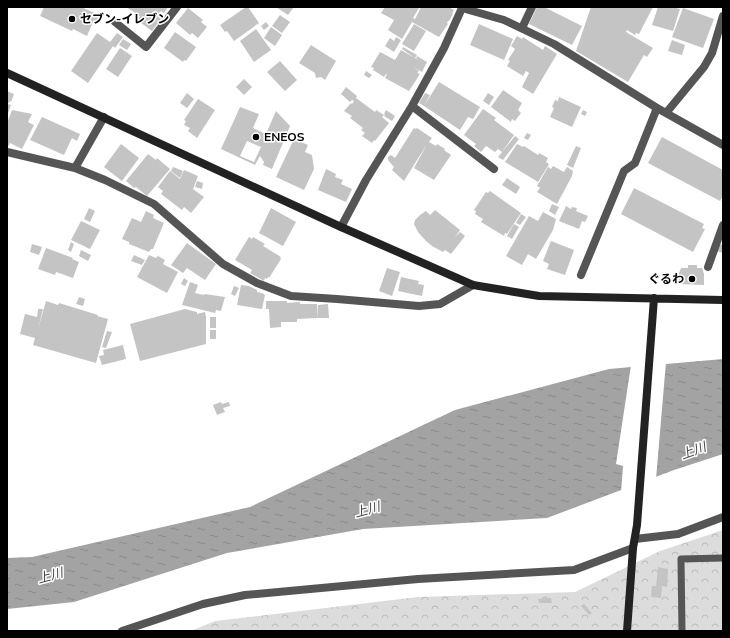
<svg xmlns="http://www.w3.org/2000/svg" width="730" height="638" viewBox="0 0 730 638" font-family="Mulish,'Noto Sans JP',sans-serif">
<style>
.park{fill:url(#park-crowns)}
.water{fill:url(#water-ripples)}
.pier{fill:#fff}
.building{fill:#c4c4c4;fill-rule:evenodd}
.lines{fill:none;stroke-linecap:round;stroke-linejoin:round}
.lane{stroke:#555;stroke-width:7}
.street{stroke:#555;stroke-width:8}
.secondary{stroke:#222;stroke-width:8}
.poi-dot{fill:#000;stroke:#fff;stroke-width:1.5}
.labels{text-anchor:middle;stroke-width:3;stroke-linejoin:round;paint-order:stroke}
.poi-label{font-size:12px;font-weight:bold;fill:#000;stroke:#fff;text-anchor:start}
.water-label{font-size:13px;font-style:italic;fill:#444;stroke:#fff}
</style>
<defs>
<pattern id="park-crowns" width="20" height="18" patternUnits="userSpaceOnUse"><rect width="20" height="18" fill="#dcdcdc"/><path d="M2 6a3 3 0 1 1 6 0M12 15a3 3 0 1 1 6 0" fill="none" stroke="#bbb"/></pattern>
<pattern id="water-ripples" width="26" height="14" patternUnits="userSpaceOnUse"><rect width="26" height="14" fill="#a3a3a3"/><path d="M2 4q2-2 4 0t4 0M15 11q2-2 4 0t4 0" fill="none" stroke="#8b8b8b"/></pattern>
</defs>
<rect width="100%" height="100%" fill="#fff"/>
<path class="park" d="M723,530V631H191L215,621L418,597L575,592L660,551Z"/>
<path class="water" d="M723,359V454L674,470L547,518L363,529L227,553L74,602L7,609V558L32,557L250,507L455,410L609,369Z"/>
<path class="pier" d="M666,362L656,479L621,493L623,466L616,464L631,365Z"/>
<path class="building" d="M44,7H81L99,15L96,23L93,22L87,36L73,29L72,31L40,16Z
M126,7H168L164,13L161,11L157,16L161,19L152,31L137,20L140,16Z
M246,7H248L259,23L234,41L227,31L225,32L220,25Z
M276,7H294L288,15Z
M385,7H417L419,8L413,18L415,19L421,7H449L454,10L452,14H453L449,21H448L447,23L448,24L439,37L412,22L402,39L388,30L394,20L381,13Z
M537,7H544L582,26L572,45L529,24Z
M591,7H653L639,34L636,33L635,35L627,30L626,32L653,48L647,57L644,55L628,82L576,51Z
M658,7H673L680,9L673,31L652,25Z
M188,8L203,20L201,22L207,27L198,38L192,33L190,35L176,23Z
M683,8L714,19L703,48L672,37Z
M280,15L290,22L282,33L272,26Z
M266,22L269,26L264,30L261,26Z
M414,24L426,31L414,51L402,44Z
M479,24L513,39L504,60L470,45Z
M271,27L282,35L275,46L264,38Z
M256,29L271,50L254,62L240,41Z
M175,32L196,47L186,61L184,60L183,62L164,48Z
M97,33L110,42L117,33L123,37L115,48L113,46L88,83L71,71Z
M517,36L522,39L523,37L543,50L545,46L557,54L533,94L522,87L529,73L526,71L523,76L507,66L510,61L508,60L515,49L511,46Z
M396,37L401,40L394,52L385,46L390,38L394,41Z
M123,39L131,44L127,50L119,45Z
M672,40L685,45L682,55L668,51Z
M311,45L336,61L325,80L321,77L316,78L315,73L299,63Z
M403,47L417,55L415,58L402,49Z
M120,48L132,56L118,77L106,69Z
M401,50L415,58L411,66L415,58L419,60L416,58L417,56L427,62L422,72L413,67L419,71L417,73L420,74L409,91L385,78L387,74H386L384,77L373,70L374,68L371,67L380,52L395,60Z
M280,61L297,80L285,91L267,72Z
M366,71L372,75L369,78L364,75Z
M244,79L252,87L244,95L236,87Z
M439,82L480,107L473,119L468,117L460,130L424,106Z
M346,87L357,96L356,98L375,112L376,110L384,115L382,117L389,123L375,141L374,140L372,143L362,136L365,133L361,130L363,128L350,118L352,116L344,111L351,103L352,104L354,101L352,100L350,102L341,94Z
M503,90L522,103L518,110L521,113L515,121L512,119L511,122L491,107Z
M7,91L14,94L11,102L10,101L9,103L7,102Z
M187,93L194,99L187,108L180,103Z
M425,93L430,95L424,106L419,103Z
M488,93L494,97L489,105L483,101Z
M559,97L581,107L572,127L550,117L554,108L552,107L555,100L558,101Z
M198,99L215,110L197,138L188,131L190,128L184,125L186,121L184,120Z
M7,104L11,105L7,116Z
M240,107L259,114L253,128L266,134L276,111L290,126L272,169L263,165L264,162L260,156L255,165L221,149ZM247,141L261,147L254,162L240,156Z
M483,109L496,118L494,120L514,135L502,152L498,149L495,152L486,146L481,152L474,146L476,144L464,135Z
M12,110L32,114L28,122L34,125L22,149L10,143L7,148V123Z
M386,110L395,116L392,121L384,116L385,114H384Z
M583,110L587,112L585,116L581,114Z
M42,117L80,134L77,141L72,138L64,155L30,140Z
M414,128L416,129L417,128L432,138L429,142L436,146L437,144L445,149L444,150L451,155L434,180L414,168L427,144L404,181L392,170L399,159L394,167L388,160V157L391,155L395,158Z
M527,133L531,135L528,140L524,138Z
M515,136L519,139L503,160L498,157Z
M662,137L723,170V196L720,201L648,163Z
M294,139L308,145L305,152L312,155L314,169L304,190L276,177Z
M121,144L139,158L122,181L104,167Z
M517,144L523,147L524,146L538,155L539,153L548,158L546,162L549,164L548,166L538,182L505,162Z
M576,146L581,148L573,168L567,165Z
M148,154L156,160L157,158L170,169L147,196L136,187L134,188L126,181Z
M553,166L564,172L567,167L573,171L572,176L557,204L537,192L540,188L537,186L548,167L551,169Z
M173,167L183,171L180,178L171,171Z
M326,169L336,174L335,177L343,180L341,184L352,189L346,202L318,190Z
M184,170L198,176L193,189L204,197L191,213L184,207L182,210L161,194L163,191L158,187L170,171L180,179Z
M507,178L520,187L516,194L502,185Z
M197,181L203,183L202,189L195,187Z
M634,188L704,224L702,228L705,229L693,252L621,214Z
M490,191L521,213L507,234L505,233L504,236L481,222L483,219L475,214L476,211L474,210L486,192L488,193Z
M552,204L559,207L555,215L549,211Z
M566,206L571,209L572,207L577,208L576,211L588,216L585,222L582,221L579,229L559,221Z
M89,208L95,211L90,222L84,219Z
M271,208L296,222L283,246L259,233Z
M435,210L460,230L455,237L460,232L465,236L451,254L445,250L443,252L432,246L426,241L418,232L414,224L415,220L420,215L426,211L430,215Z
M146,211L154,215L153,218L164,223L153,249H151L149,252L129,244V242L122,239L132,218L141,222Z
M543,212L556,219L553,230L536,259L528,254L522,265L506,256L529,216L538,221Z
M521,214L526,217L520,225L516,223Z
M81,221L100,230L90,249L71,240Z
M514,224L519,227L512,239L507,236Z
M249,237L252,239L253,237L265,244L263,246L281,257L280,258L281,259L269,278L268,277L267,279L265,278L264,281L250,273L252,270L235,260Z
M551,241L574,250L565,275L547,269L549,264L543,261Z
M71,242L74,244L71,252L68,250Z
M187,243L216,264L205,280L187,268L183,273L171,265Z
M32,244L42,247L39,255L30,252Z
M720,244L723,246V253L717,251Z
M46,248L73,258L72,259L79,262L73,278L56,272L55,275L38,269Z
M81,250L91,255L88,261L79,256Z
M134,255L145,260L142,265L131,261Z
M149,255L156,258L158,256L165,260L163,264L178,272L167,293L137,277Z
M688,265H697V268H702L704,274V285L679,284V273L681,268H688Z
M387,268L400,272L392,296L379,291Z
M401,277L419,281L418,284L424,285L422,296L398,291Z
M184,278L188,281L185,286L181,284Z
M190,282L198,285L195,293L204,295L205,294L225,297L221,311L216,310L215,313L182,305Z
M241,285L249,286L257,290V292L262,293L265,295L262,309L237,305Z
M234,286L239,288L235,296L231,294Z
M79,297L85,299L83,306L76,304Z
M46,301L58,305L59,303L98,315L97,316L108,319L96,363L33,345L35,338L20,334L25,314L37,317L38,309H43L38,329Z
M266,301H287V303L300,302V304H317L318,318L297,319V322H281V327L270,328L269,309H266Z
M328,304L329,318H318V305Z
M185,309L197,312V314L205,312L206,317V344L140,361L130,324Z
M210,317H216V328H210Z
M210,330H216V339H210Z
M107,331L112,332L106,348L102,347Z
M123,345L126,359L102,365L99,356L104,355L103,350Z
M221,402L222,404L229,402L230,406L223,408L225,412L217,415L213,405Z
M658,567L668,569L667,587L662,586L661,598L651,597L652,586H656Z
M551,598L552,603H539L538,599Z
M584,604L592,613L589,615L581,606Z"/>
<g class="lines">
<path class="lane" d="M682,631L681,559L723,558"/>
<path class="street" d="M115,22L146,47L177,7
M522,28L532,7
M412,106L494,169
M666,113L704,67L712,53L723,16
M7,152L75,168L105,180L154,204L223,264L257,283L291,296L337,299L419,306L440,304L473,285
M75,168L104,117
M341,227L366,180L412,106L444,48L462,8L504,20L554,44L657,108L723,145
M708,267L723,225
M581,275L624,171L635,163L657,108
M635,539L678,534L723,517
M122,631L203,604L245,595L418,579L574,570L633,548"/>
<path class="secondary" d="M7,73L341,227L473,285L539,296L723,300
M627,631L633,548L637,525L654,298"/>
</g>
<g class="poi-dot">
<circle cx="72" cy="19" r="4"/>
<circle cx="256" cy="137" r="4"/>
<circle cx="692" cy="279" r="4"/>
</g>
<g class="labels">
<g class="poi-label">
<text x="80" y="23">セブン-イレブン</text>
<text x="264" y="141">ENEOS</text>
<text x="684" y="283" text-anchor="end">ぐるわ</text>
</g>
<g class="water-label">
<text transform="translate(693 450) rotate(-20)" y="5">上川</text>
<text transform="translate(367 509) rotate(-15)" y="5">上川</text>
<text transform="translate(50 575) rotate(-15)" y="5">上川</text>
</g>
</g>
<rect width="730" height="638" fill="none" stroke="#000000" stroke-width="16"/>
</svg>
